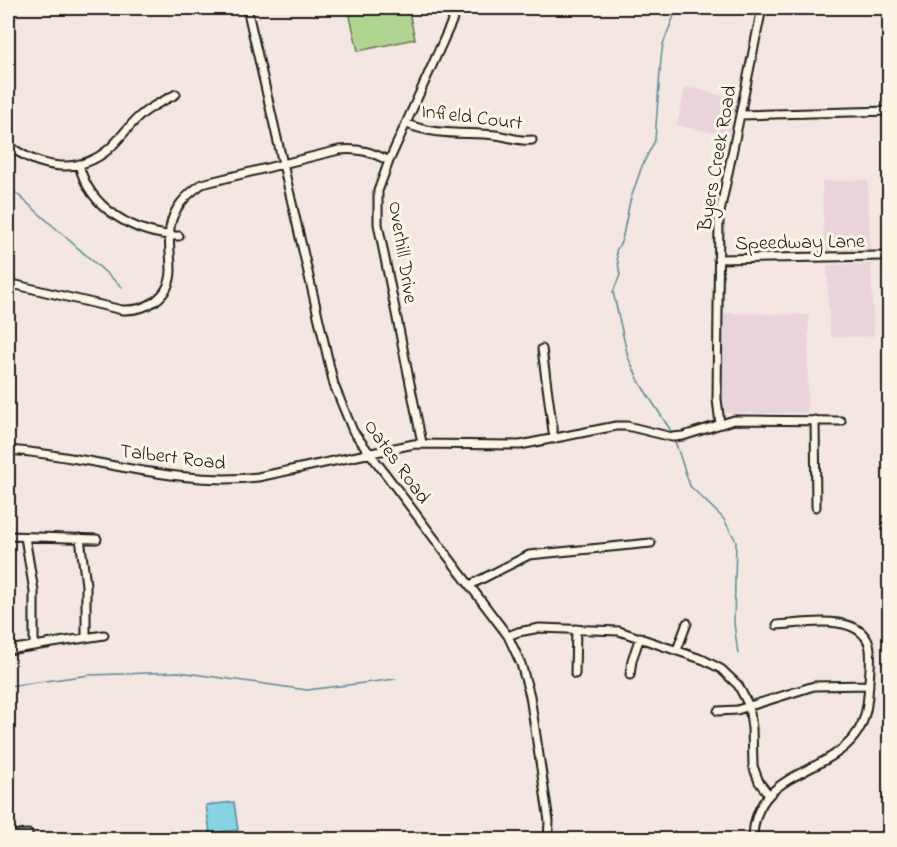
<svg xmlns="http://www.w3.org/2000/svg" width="897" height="847" viewBox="0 0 897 847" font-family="'Indie Flower',sans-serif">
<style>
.built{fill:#ead4dc}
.green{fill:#afd591;stroke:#667856;stroke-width:1.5}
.water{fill:#85d3e3;stroke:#5b8a93;stroke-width:1.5}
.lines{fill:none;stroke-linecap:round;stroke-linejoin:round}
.stream{stroke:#5b8a93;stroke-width:1.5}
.minor-casing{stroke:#1c1c1c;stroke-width:11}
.minor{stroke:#fcf5e5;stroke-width:7}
.labels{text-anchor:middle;stroke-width:6;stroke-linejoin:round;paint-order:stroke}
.street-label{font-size:20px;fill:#1c1c1c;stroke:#fcf5e5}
</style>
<rect width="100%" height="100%" fill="#f4e6e1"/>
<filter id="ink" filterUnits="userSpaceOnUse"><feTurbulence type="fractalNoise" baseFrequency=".0167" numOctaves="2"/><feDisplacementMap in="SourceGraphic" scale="12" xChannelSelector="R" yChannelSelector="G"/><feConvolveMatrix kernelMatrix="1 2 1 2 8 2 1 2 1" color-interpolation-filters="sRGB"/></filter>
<g filter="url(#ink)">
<path class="built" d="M685,87L739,99L730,136L677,125Z
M868,180L870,251L824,252L822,181Z
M871,263L874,336L830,337L827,265Z
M723,313L809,315L807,413H722Z"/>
<path class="green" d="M348,8H408L415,39L358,51Z"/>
<path class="water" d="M234,802L238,830L210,833L206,805Z"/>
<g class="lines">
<path class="stream" d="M8,186L122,287
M673,434L640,383L628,357L613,292L620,275L616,251L622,240L630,201L642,166L655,140L661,58L663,44L677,8
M675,441L690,486L723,518L736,541L734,623L738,654
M8,686L90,675L179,672L307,690L396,679"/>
<defs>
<path id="minor" d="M247,8L334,385L353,431L508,636L521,664L530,696L549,821L548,840
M740,115L890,111
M407,124C436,136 465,132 495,135C507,136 520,142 532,140
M8,145C39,168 77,176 109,149C120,139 129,125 141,115C151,106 164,101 176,94
M79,164C89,209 135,234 179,236
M718,259L882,256
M8,283L122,310C146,311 170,298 171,271C171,256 168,242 170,228C173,208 186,195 202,184L339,150C359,148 372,152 389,161
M542,349L554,439
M815,420L816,507
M720,424L717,399L719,217L762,8
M422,443L378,224V191L389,161L458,8
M8,450C91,455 174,487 258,477L414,444L520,445L616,426H627L672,437L683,436L734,420L841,421
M8,536L97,539
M25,537L34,591V646
M80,538L86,585V638
M470,585L529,555L651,543
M508,636L518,632L540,628L619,631L704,660L721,669L738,685L749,706L752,728L753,766L759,782L769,795
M8,650L104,635
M677,650L687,623
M575,674L576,629
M630,675L632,660L640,637
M718,711L737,710L814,686L869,685
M8,835L28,834
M753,840C753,772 822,777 854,737C867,721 868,701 869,681C870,669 872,655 869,644C858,612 803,624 777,625"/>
</defs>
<use href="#minor" class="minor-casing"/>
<use href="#minor" class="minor"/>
</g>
</g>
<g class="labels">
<g class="street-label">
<text transform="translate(472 116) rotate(7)" y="7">Infield Court</text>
<text transform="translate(716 158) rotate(-80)" y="7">Byers Creek Road</text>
<text transform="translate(800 241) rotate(-1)" y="7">Speedway Lane</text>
<text transform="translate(404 252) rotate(81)" y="7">Overhill Drive</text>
<text transform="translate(173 456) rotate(7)" y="7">Talbert Road</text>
<text transform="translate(398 461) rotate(54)" y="7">Oates Road</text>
</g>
</g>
<rect width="897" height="847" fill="none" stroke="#fcf5e5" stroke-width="30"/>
<rect x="15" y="15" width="867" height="817" fill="none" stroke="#1c1c1c" stroke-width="2" filter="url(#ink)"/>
</svg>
